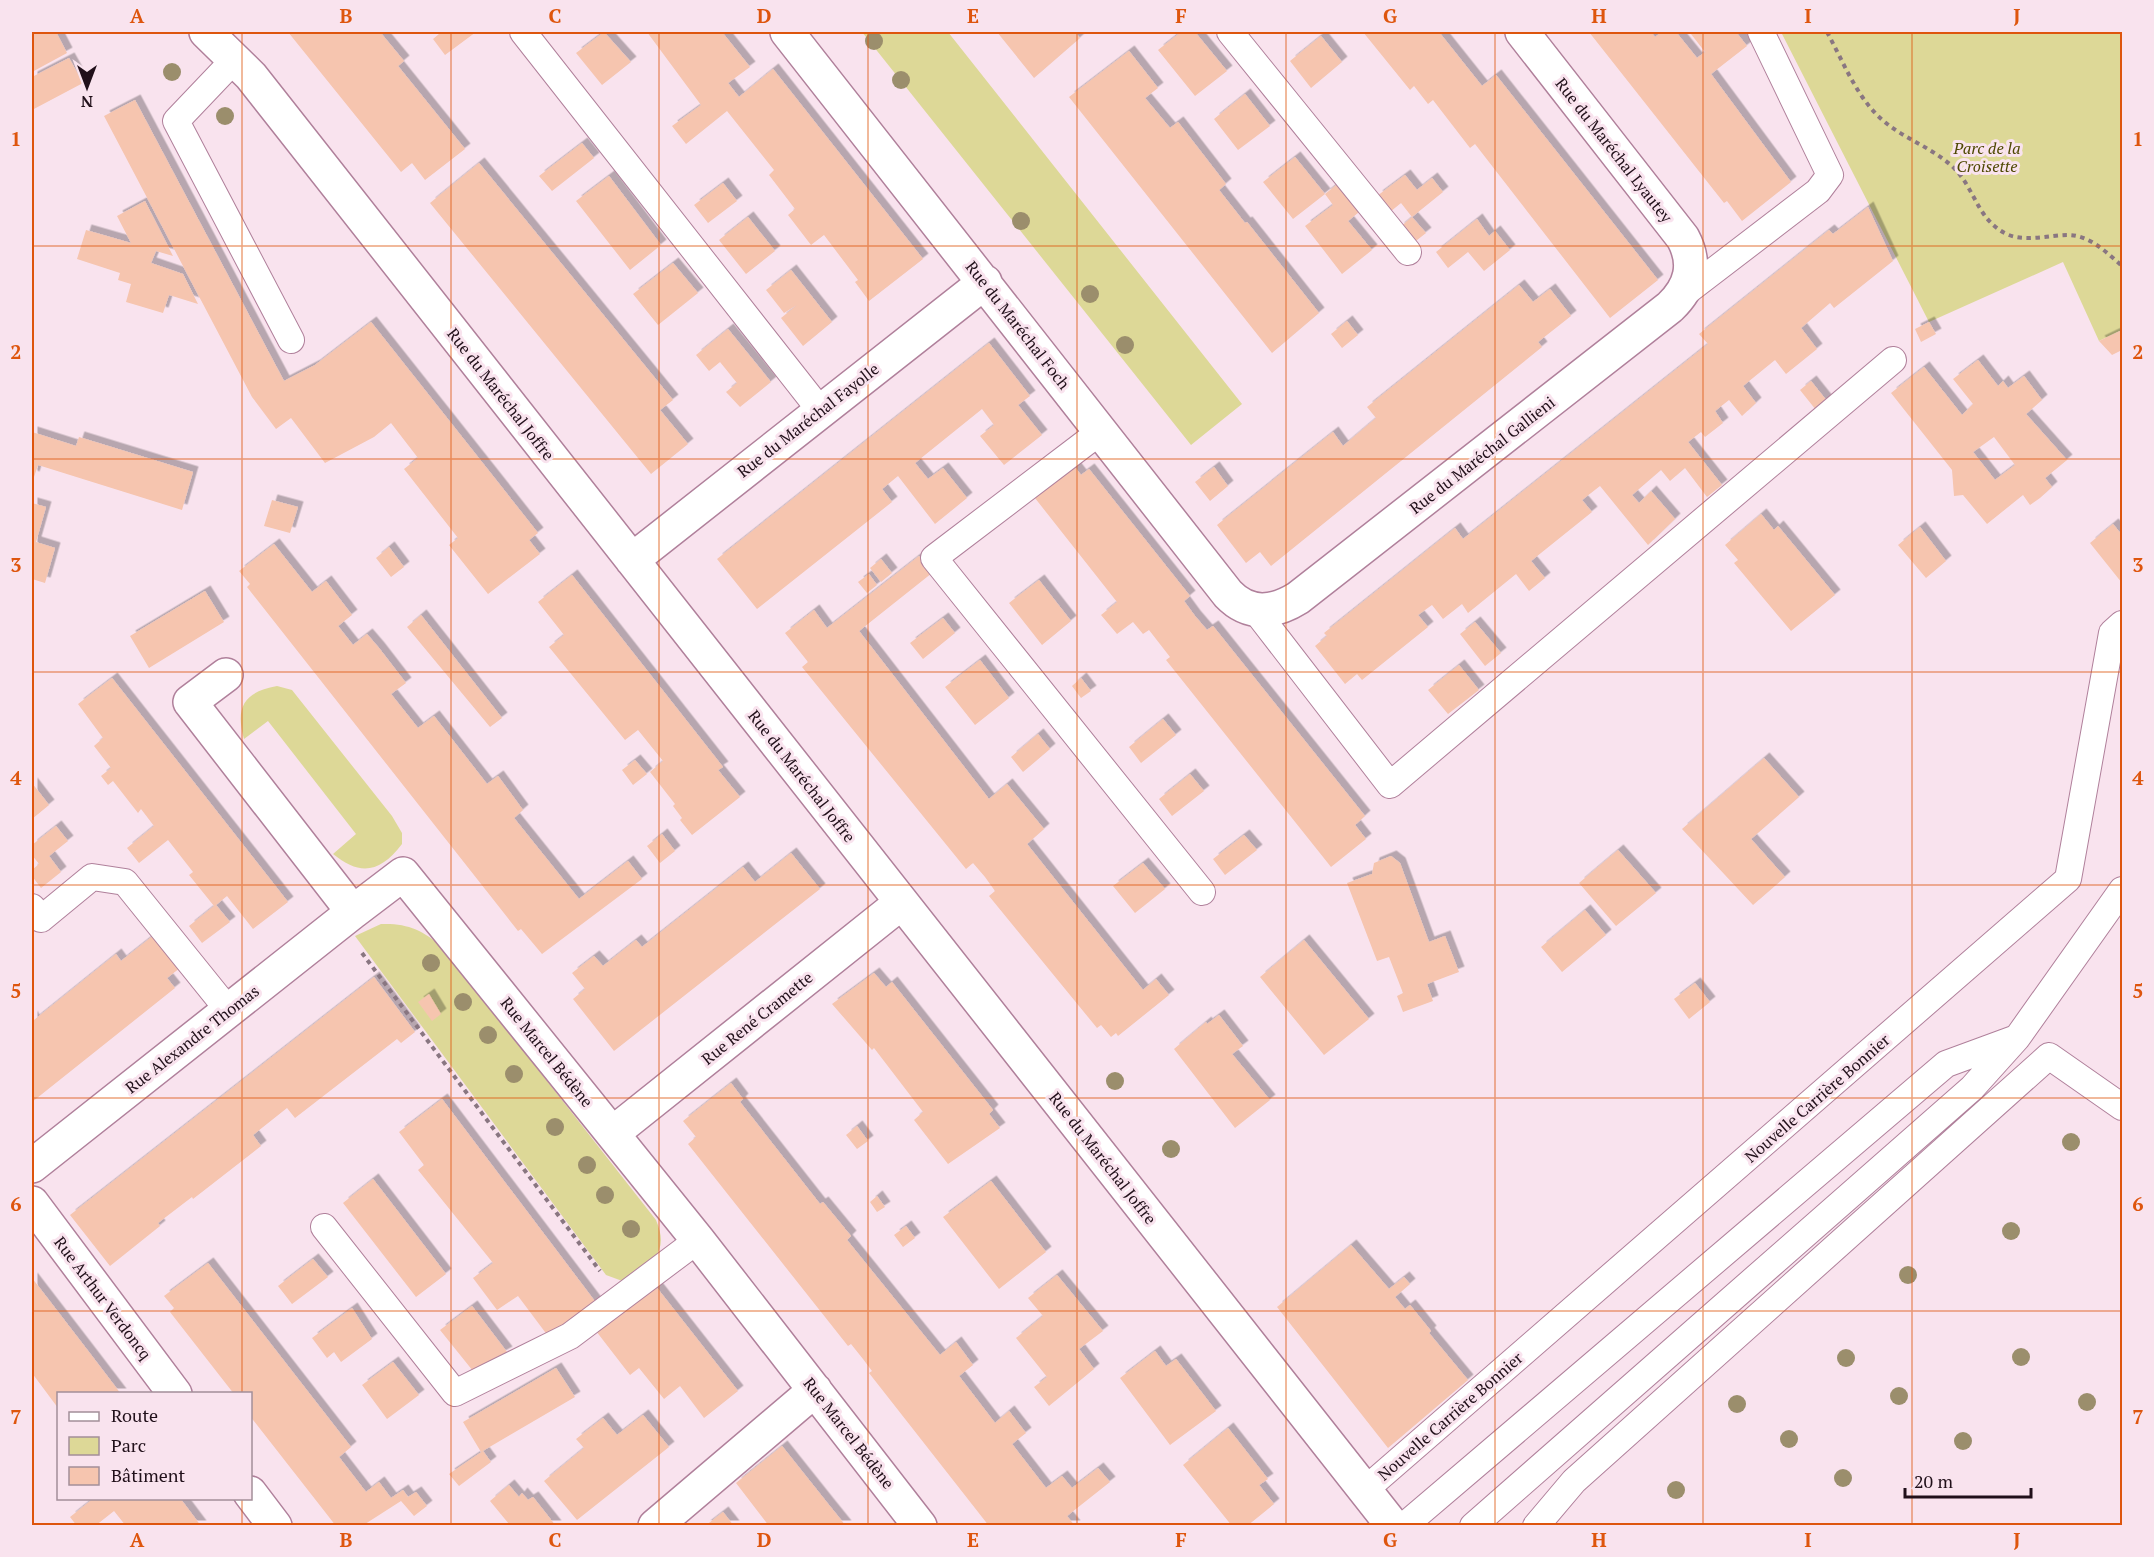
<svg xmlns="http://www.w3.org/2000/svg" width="2154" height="1557" viewBox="0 0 2154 1557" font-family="'PT Serif',serif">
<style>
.green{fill:#ddd897}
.building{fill:#f6c5af;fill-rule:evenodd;filter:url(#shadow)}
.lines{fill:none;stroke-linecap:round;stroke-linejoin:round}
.service-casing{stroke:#b0809b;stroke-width:28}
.minor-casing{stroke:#b0809b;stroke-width:36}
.path{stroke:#897681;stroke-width:4;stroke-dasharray:4.5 4.5;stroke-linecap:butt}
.service{stroke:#fff;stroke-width:26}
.minor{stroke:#fff;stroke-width:33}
.tree{fill:#9b8e6c}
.grid{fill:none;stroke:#de550d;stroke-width:1.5;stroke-opacity:0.55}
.labels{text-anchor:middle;stroke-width:6;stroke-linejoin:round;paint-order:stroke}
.park-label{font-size:16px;font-style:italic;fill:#4e4802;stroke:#f9e3ee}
.street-label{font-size:16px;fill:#21101a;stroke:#f9e3ee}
.neatline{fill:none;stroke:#de550d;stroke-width:2}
.grid-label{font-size:20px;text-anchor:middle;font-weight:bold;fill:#de550d}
</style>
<defs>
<filter id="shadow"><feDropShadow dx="5.5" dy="-5.5" stdDeviation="0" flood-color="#0004"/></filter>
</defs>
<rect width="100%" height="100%" fill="#f9e3ee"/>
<path class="green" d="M862,32H948L1242,404L1191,445Z
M1781,32H2122V330L2099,341L2063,262L1929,322Z
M277,686L292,690L392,816L402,833V844C380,873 360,876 333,854L356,834L268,721L244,739C235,707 244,692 277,686Z
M381,924C407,923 423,930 442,947L656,1220C671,1255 649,1263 625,1282L606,1275L355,936Z"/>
<path class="building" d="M32,32H56L67,53L32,72Z
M288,32H370L372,34L380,32L404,61L398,66L465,149L425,180L412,163L401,172Z
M437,32H476L445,55L433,39L439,34Z
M604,32L631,62L602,85L576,53Z
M647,32H722L750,67L728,83L739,97L773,69L923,259L869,301L855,282L858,280L824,235L811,245L788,215L795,209L769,175L774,170L727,111L686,144L672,126L701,105Z
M997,32H1075L1080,38L1034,78Z
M1181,32H1195L1227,71L1195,96L1158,50Z
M1363,32H1439L1482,86L1496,75L1658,280L1610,318L1475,144L1470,148L1433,100L1428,104L1414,86L1410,90Z
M1589,32H1651L1655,37L1662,32H1676L1697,58L1705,52L1691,34L1695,32H1736L1747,46L1711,74L1791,182L1742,221L1727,201L1724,203Z
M1321,36L1342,62L1311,88L1290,61Z
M1129,51L1158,88L1145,98L1170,128L1178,122L1226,184L1219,190L1245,223L1247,222L1319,313L1272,353L1069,97Z
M69,58L83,83L32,110V77Z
M1245,94L1270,126L1238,150L1214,119Z
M135,100L284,381L315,365L371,322L538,533L529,540L540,554L488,594L449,545L458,538L404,469L418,458L391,423L374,437L325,463L291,418L276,429L252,397L104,116Z
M582,143L594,158L552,191L539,176Z
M1295,157L1325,194L1293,219L1263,182Z
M479,163L673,400L660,410L688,444L651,474L430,203Z
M1405,175L1417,190L1432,178L1443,192L1412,217L1401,203L1390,212L1377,196Z
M609,176L661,245L630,270L576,201Z
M1340,182L1364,208L1348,221L1372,250L1342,274L1305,226L1333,205L1325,194Z
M723,183L737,201L708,223L694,205Z
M145,201L173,256L156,251L151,263L183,274L198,304L169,295L163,313L126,302L131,284L118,280L120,273L77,259L86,230L131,243L117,216Z
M1868,207L1893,261L1834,308L1830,303L1801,328L1817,349L1786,374L1775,360L1743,386L1756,403L1742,416L1729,400L1715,411L1723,423L1705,437L1701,432L1688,442L1722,485L1707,497L1685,468L1670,481L1661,470L1632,495L1639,503L1651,491L1675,519L1648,545L1600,486L1582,500L1592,512L1531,561L1545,578L1529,591L1516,574L1468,613L1462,604L1443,619L1432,605L1418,615L1428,627L1362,680L1357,674L1345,684L1315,646L1327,636L1324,633L1455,528L1463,539L1708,344L1699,334L1829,230L1833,234Z
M748,217L775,251L746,274L719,240Z
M1412,217L1426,233L1412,244L1399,228Z
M1477,219L1489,236L1495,231L1510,250L1484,271L1468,252L1448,268L1436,252Z
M673,263L698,293L658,325L633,294Z
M791,270L832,322L803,346L781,318L797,305L784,313L766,290Z
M1519,285L1533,302L1550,289L1571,316L1538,342L1542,347L1271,566L1260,552L1246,563L1217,525L1333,432L1343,446L1376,418L1367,407Z
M1347,321L1358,335L1342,348L1331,334Z
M1929,322L1936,334L1921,342L1915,329Z
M728,329L771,382L740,407L726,392L737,383L720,362L709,371L696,355Z
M2122,330V350L2112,355L2099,341Z
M989,343L1030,396L1018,405L1042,435L1004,465L980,436L994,425L982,409L915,463L928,479L943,468L967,498L935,524L898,476L882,489L892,502L757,609L717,559Z
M1978,360L1998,386L2003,381L2008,388L2024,376L2042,400L2026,414L2067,460L2045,478L2052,487L2040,498L2030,505L2023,495L1987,524L1963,495L1954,496L1952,470L1891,393L1924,367L1962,415L1973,404L1953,379ZM1994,437L2015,465L1995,480L1973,452Z
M1811,381L1827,401L1816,410L1800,390Z
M32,432L76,446L79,437L193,472L182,510L38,465L34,477L32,476Z
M1071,462L1081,475L1089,469L1190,596L1184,601L1195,616L1207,630L1213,626L1365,816L1355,825L1366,839L1331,867L1166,660L1170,657L1149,630L1143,634L1133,622L1117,634L1101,615L1117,602L1031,493Z
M1214,467L1228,486L1210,501L1195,482Z
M272,500L298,507L290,533L264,526Z
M32,503L46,507L36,542L55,548L45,583L32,579Z
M1761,514L1774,530L1778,526L1835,595L1791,631L1734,563L1738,560L1725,545Z
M2113,524L2122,535V583L2090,543Z
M1920,527L1946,561L1926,578L1898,545Z
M274,544L312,592L326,581L352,615L338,626L353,645L367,634L379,648L406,683L391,694L418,728L434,716L487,784L498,776L523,810L514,818L579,899L628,861L642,879L542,954L521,929L518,931L247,587L250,584L239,571Z
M389,547L404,567L391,577L376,558Z
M919,556L932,573L859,631L989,799L1007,784L1044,829L1027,844L1143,990L1156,979L1169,995L1118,1036L1116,1033L1111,1037L1101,1025L1097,1028L989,896L995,891L985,877L973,863L966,869L802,667L808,662L785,633L814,610L827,628Z
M881,559L892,573L881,582L870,568Z
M869,574L877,585L867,593L858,582Z
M572,575L723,767L718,770L740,797L692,835L680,820L682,818L673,806L675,804L650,772L663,761L638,730L625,740L549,647L564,635L538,602Z
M1039,580L1071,621L1042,645L1009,603Z
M205,591L224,622L149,668L130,636Z
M421,615L502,718L490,727L407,627Z
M943,618L955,633L923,659L910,643Z
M1475,622L1501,653L1485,666L1460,634Z
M980,660L1009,698L975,725L945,687Z
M1459,665L1479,690L1448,714L1428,690Z
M112,678L288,902L253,929L227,896L216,905L230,922L202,943L189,926L214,906L189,875L193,872L168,840L139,863L127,848L154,826L141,809L138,813L113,781L108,785L101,776L111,768L94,746L103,738L78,704Z
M1081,678L1091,691L1081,698L1072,686Z
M1163,719L1176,735L1141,763L1129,747Z
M1038,734L1050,749L1023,772L1011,757Z
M1764,758L1799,797L1751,839L1785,877L1753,905L1682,829Z
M635,760L647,774L633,785L622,770Z
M1190,774L1204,791L1172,816L1159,799Z
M32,783L49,805L32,819Z
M56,826L68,841L49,856L61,872L41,888L32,876V870L39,864L32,855V845Z
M662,834L675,851L660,863L647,846Z
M1244,835L1257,850L1225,875L1213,859Z
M1618,850L1656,893L1616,926L1579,883Z
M791,853L820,889L614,1051L573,999L585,989L572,973L594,956L603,966L636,940L642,947L743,867L755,882Z
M1391,856L1400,863L1429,942L1445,936L1459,972L1427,984L1433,1001L1403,1012L1397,996L1403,993L1389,957L1377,961L1347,883L1372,874L1374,863Z
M1143,863L1165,889L1135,913L1113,886Z
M1585,910L1606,935L1562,972L1541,947Z
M154,935L180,968L167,978L175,988L32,1102V1016L34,1020L116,954L121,961Z
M1304,940L1369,1019L1324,1055L1260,977Z
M874,973L886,987L892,982L993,1110L989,1114L1000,1128L948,1164L914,1120L923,1112L874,1048L872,1050L832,1004Z
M374,977L415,1032L401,1043L397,1039L295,1118L287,1108L253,1135L261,1146L193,1199L192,1197L158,1223L160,1226L110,1266L70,1215Z
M1695,983L1710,1002L1689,1019L1674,999Z
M429,994L441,1014L432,1021L418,1002Z
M1219,1015L1243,1046L1232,1054L1270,1100L1235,1128L1174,1049L1206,1022L1207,1024Z
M731,1083L743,1099L740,1102L820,1204L823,1202L851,1236L847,1240L940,1355L956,1342L973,1365L959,1376L995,1423L1009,1411L1026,1433L1012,1444L1046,1488L1062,1476L1072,1488L1098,1468L1110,1482L1067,1516L1075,1526H989L880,1387L869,1373L872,1371L863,1359L851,1344L848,1346L688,1144L696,1137L683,1121Z
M442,1099L597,1304L548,1336L518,1296L497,1310L473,1278L493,1263L418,1170L424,1165L399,1132Z
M857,1126L868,1141L857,1149L846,1135Z
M373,1179L446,1274L416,1297L343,1203Z
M991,1181L1046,1252L999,1289L943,1217Z
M877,1196L885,1207L877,1212L870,1202Z
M906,1226L915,1238L903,1247L894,1235Z
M1351,1245L1389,1289L1404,1277L1410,1284L1395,1297L1405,1309L1410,1305L1431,1331L1429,1333L1468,1380L1388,1448L1277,1307Z
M313,1259L328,1277L292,1304L278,1286Z
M208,1263L351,1447L339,1457L366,1492L379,1482L391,1498L403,1490L408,1497L416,1492L427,1506L414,1516L401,1501L362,1526H336L250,1416V1394H234L170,1312L174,1308L164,1296Z
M1057,1275L1103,1331L1079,1349L1094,1369L1049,1406L1034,1387L1047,1377L1016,1338L1043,1316L1028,1298Z
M32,1278L92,1356L121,1394H58V1408L32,1373Z
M654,1284L738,1391L704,1418L680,1386L664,1399L639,1368L630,1375L596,1331Z
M472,1306L507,1352L473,1371L440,1330Z
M352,1308L372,1339L341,1362L334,1352L327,1358L312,1338Z
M1155,1351L1166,1366L1176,1359L1216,1411L1170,1445L1120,1378Z
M393,1362L419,1395L387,1419L362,1385Z
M556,1368L575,1397L481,1452L463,1422Z
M643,1415L669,1447L577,1520L544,1481L584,1448L576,1439L603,1418L617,1435Z
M1228,1428L1268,1479L1259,1485L1274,1504L1247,1526H1232L1183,1465Z
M782,1446L829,1505L846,1526H769L736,1483Z
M483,1451L491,1462L459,1486L449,1474Z
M509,1485L519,1497L522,1493L528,1500L533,1497L556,1526H507L509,1524L490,1501Z
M94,1498H180L201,1526H126L114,1511L95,1526H77L70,1517Z
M723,1512L734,1526H705Z"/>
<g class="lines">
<defs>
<path id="service" d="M523,32L820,410
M1230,32L1408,252
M235,59L176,121L291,340
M1681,296L1818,191L1830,175L1761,32
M1101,431L934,558L1202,892
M1255,610L1390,785L1893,360
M32,907L41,919L92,877L125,882L229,1011
M324,1227L455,1393L570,1336L698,1240
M1366,1489L2068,879L2112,633L2122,624
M1404,1526L1946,1064L2014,1039
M1473,1526L1972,1088L2017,1038L2122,890
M1536,1526L1574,1481L2049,1056L2122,1107"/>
<path id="minor" d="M206,32L251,76L1393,1526
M787,32L1228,594C1249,616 1274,613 1298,598L1670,307C1691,287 1697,264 1683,238L1522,32
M632,560L985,282
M226,675L190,702L353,912L403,874L698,1240L920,1526
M613,1133L901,903
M32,1166L353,912
M32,1203L175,1394
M250,1493L275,1526
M655,1526L815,1390"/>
</defs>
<use href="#service" class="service-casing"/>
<use href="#minor" class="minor-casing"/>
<path class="path" d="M1827,32C1844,63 1858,101 1886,123C1907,140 1935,149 1955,169C1976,191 1978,222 2009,235C2027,242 2050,235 2068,235C2090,235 2107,253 2122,266
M362,953L600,1271"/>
<use href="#service" class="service"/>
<use href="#minor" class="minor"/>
</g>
<g class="tree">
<circle cx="874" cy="41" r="9"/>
<circle cx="172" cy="72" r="9"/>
<circle cx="901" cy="80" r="9"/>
<circle cx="225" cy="116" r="9"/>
<circle cx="1021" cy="221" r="9"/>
<circle cx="1090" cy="294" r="9"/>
<circle cx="1125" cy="345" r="9"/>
<circle cx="431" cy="963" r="9"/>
<circle cx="463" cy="1002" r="9"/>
<circle cx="488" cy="1035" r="9"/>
<circle cx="514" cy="1074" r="9"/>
<circle cx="1115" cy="1081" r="9"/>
<circle cx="555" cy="1127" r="9"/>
<circle cx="2071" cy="1142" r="9"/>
<circle cx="1171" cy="1149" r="9"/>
<circle cx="587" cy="1165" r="9"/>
<circle cx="605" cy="1195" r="9"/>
<circle cx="631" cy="1229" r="9"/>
<circle cx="2011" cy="1231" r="9"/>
<circle cx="1908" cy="1275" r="9"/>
<circle cx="2021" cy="1357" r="9"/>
<circle cx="1846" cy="1358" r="9"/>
<circle cx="1899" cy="1396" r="9"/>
<circle cx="2087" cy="1402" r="9"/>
<circle cx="1737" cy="1404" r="9"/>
<circle cx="1789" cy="1439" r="9"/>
<circle cx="1963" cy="1441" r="9"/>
<circle cx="1843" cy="1478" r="9"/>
<circle cx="1676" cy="1490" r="9"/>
</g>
<path class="grid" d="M242,32V1394M451,32V1526M659,32V1526M868,32V1526M1077,32V1526M1286,32V1526M1495,32V1526M1703,32V1526M1912,32V1526M32,246H2122M32,459H2122M32,672H2122M32,885H2122M32,1098H2122M32,1311H2122M242,1498V1526"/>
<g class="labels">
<g class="park-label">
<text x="1987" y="154">Parc de la<tspan x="1987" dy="18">Croisette</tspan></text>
</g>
<g class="street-label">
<text transform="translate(1614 150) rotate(52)" y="6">Rue du Maréchal Lyautey</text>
<text transform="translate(1018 325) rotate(52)" y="6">Rue du Maréchal Foch</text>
<text transform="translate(501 394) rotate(52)" y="6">Rue du Maréchal Joffre</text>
<text transform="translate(808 420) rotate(-38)" y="6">Rue du Maréchal Fayolle</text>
<text transform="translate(1482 455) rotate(-38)" y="6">Rue du Maréchal Gallieni</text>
<text transform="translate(802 776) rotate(52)" y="6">Rue du Maréchal Joffre</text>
<text transform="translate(757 1018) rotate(-39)" y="6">Rue René Cramette</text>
<text transform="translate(192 1039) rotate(-38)" y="6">Rue Alexandre Thomas</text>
<text transform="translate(547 1052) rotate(51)" y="6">Rue Marcel Bédène</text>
<text transform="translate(1817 1098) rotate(-41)" y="6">Nouvelle Carrière Bonnier</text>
<text transform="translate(1103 1158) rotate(52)" y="6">Rue du Maréchal Joffre</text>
<text transform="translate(103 1298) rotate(53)" y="6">Rue Arthur Verdoncq</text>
<text transform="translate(1450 1416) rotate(-41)" y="6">Nouvelle Carrière Bonnier</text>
<text transform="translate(849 1433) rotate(52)" y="6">Rue Marcel Bédène</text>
</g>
</g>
<rect width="2154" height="1557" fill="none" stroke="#f9e3ee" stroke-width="66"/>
<rect x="57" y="1392" width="195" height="108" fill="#f9e3ee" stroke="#a38f99" stroke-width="1.5"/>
<rect x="69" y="1412" width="30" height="9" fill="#ffffff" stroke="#a38f99" stroke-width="1.5"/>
<text x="111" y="1422" font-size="18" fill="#21101a">Route</text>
<rect x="69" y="1437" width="30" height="18" fill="#ddd897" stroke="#a38f99" stroke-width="1.5"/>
<text x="111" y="1452" font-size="18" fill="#21101a">Parc</text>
<rect x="69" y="1467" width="30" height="18" fill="#f6c5af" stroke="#a38f99" stroke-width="1.5"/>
<text x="111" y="1482" font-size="18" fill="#21101a">Bâtiment</text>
<g transform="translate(87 87) rotate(180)" stroke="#f9e3ee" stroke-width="4.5" paint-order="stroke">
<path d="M0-4.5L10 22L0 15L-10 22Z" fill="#21101a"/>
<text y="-9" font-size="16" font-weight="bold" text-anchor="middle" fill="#21101a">N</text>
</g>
<path d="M1905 1488v9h126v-9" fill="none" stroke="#21101a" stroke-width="3"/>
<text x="1914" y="1488" font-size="18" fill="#21101a" stroke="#f9e3ee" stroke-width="4.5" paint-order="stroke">20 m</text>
<rect x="33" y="33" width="2088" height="1491" class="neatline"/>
<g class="grid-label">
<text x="137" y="23">A</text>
<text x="346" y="23">B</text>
<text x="555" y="23">C</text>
<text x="764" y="23">D</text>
<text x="973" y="23">E</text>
<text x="1181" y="23">F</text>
<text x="1390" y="23">G</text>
<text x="1599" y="23">H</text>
<text x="1808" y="23">I</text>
<text x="2017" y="23">J</text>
<text x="16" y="146">1</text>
<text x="2138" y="146">1</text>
<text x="16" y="359">2</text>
<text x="2138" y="359">2</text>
<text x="16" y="572">3</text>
<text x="2138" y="572">3</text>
<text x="16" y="785">4</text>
<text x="2138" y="785">4</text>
<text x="16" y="998">5</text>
<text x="2138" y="998">5</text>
<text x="16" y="1211">6</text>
<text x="2138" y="1211">6</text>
<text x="16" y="1424">7</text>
<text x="2138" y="1424">7</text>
<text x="137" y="1547">A</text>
<text x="346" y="1547">B</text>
<text x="555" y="1547">C</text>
<text x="764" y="1547">D</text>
<text x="973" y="1547">E</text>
<text x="1181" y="1547">F</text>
<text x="1390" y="1547">G</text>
<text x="1599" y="1547">H</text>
<text x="1808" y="1547">I</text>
<text x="2017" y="1547">J</text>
</g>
</svg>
